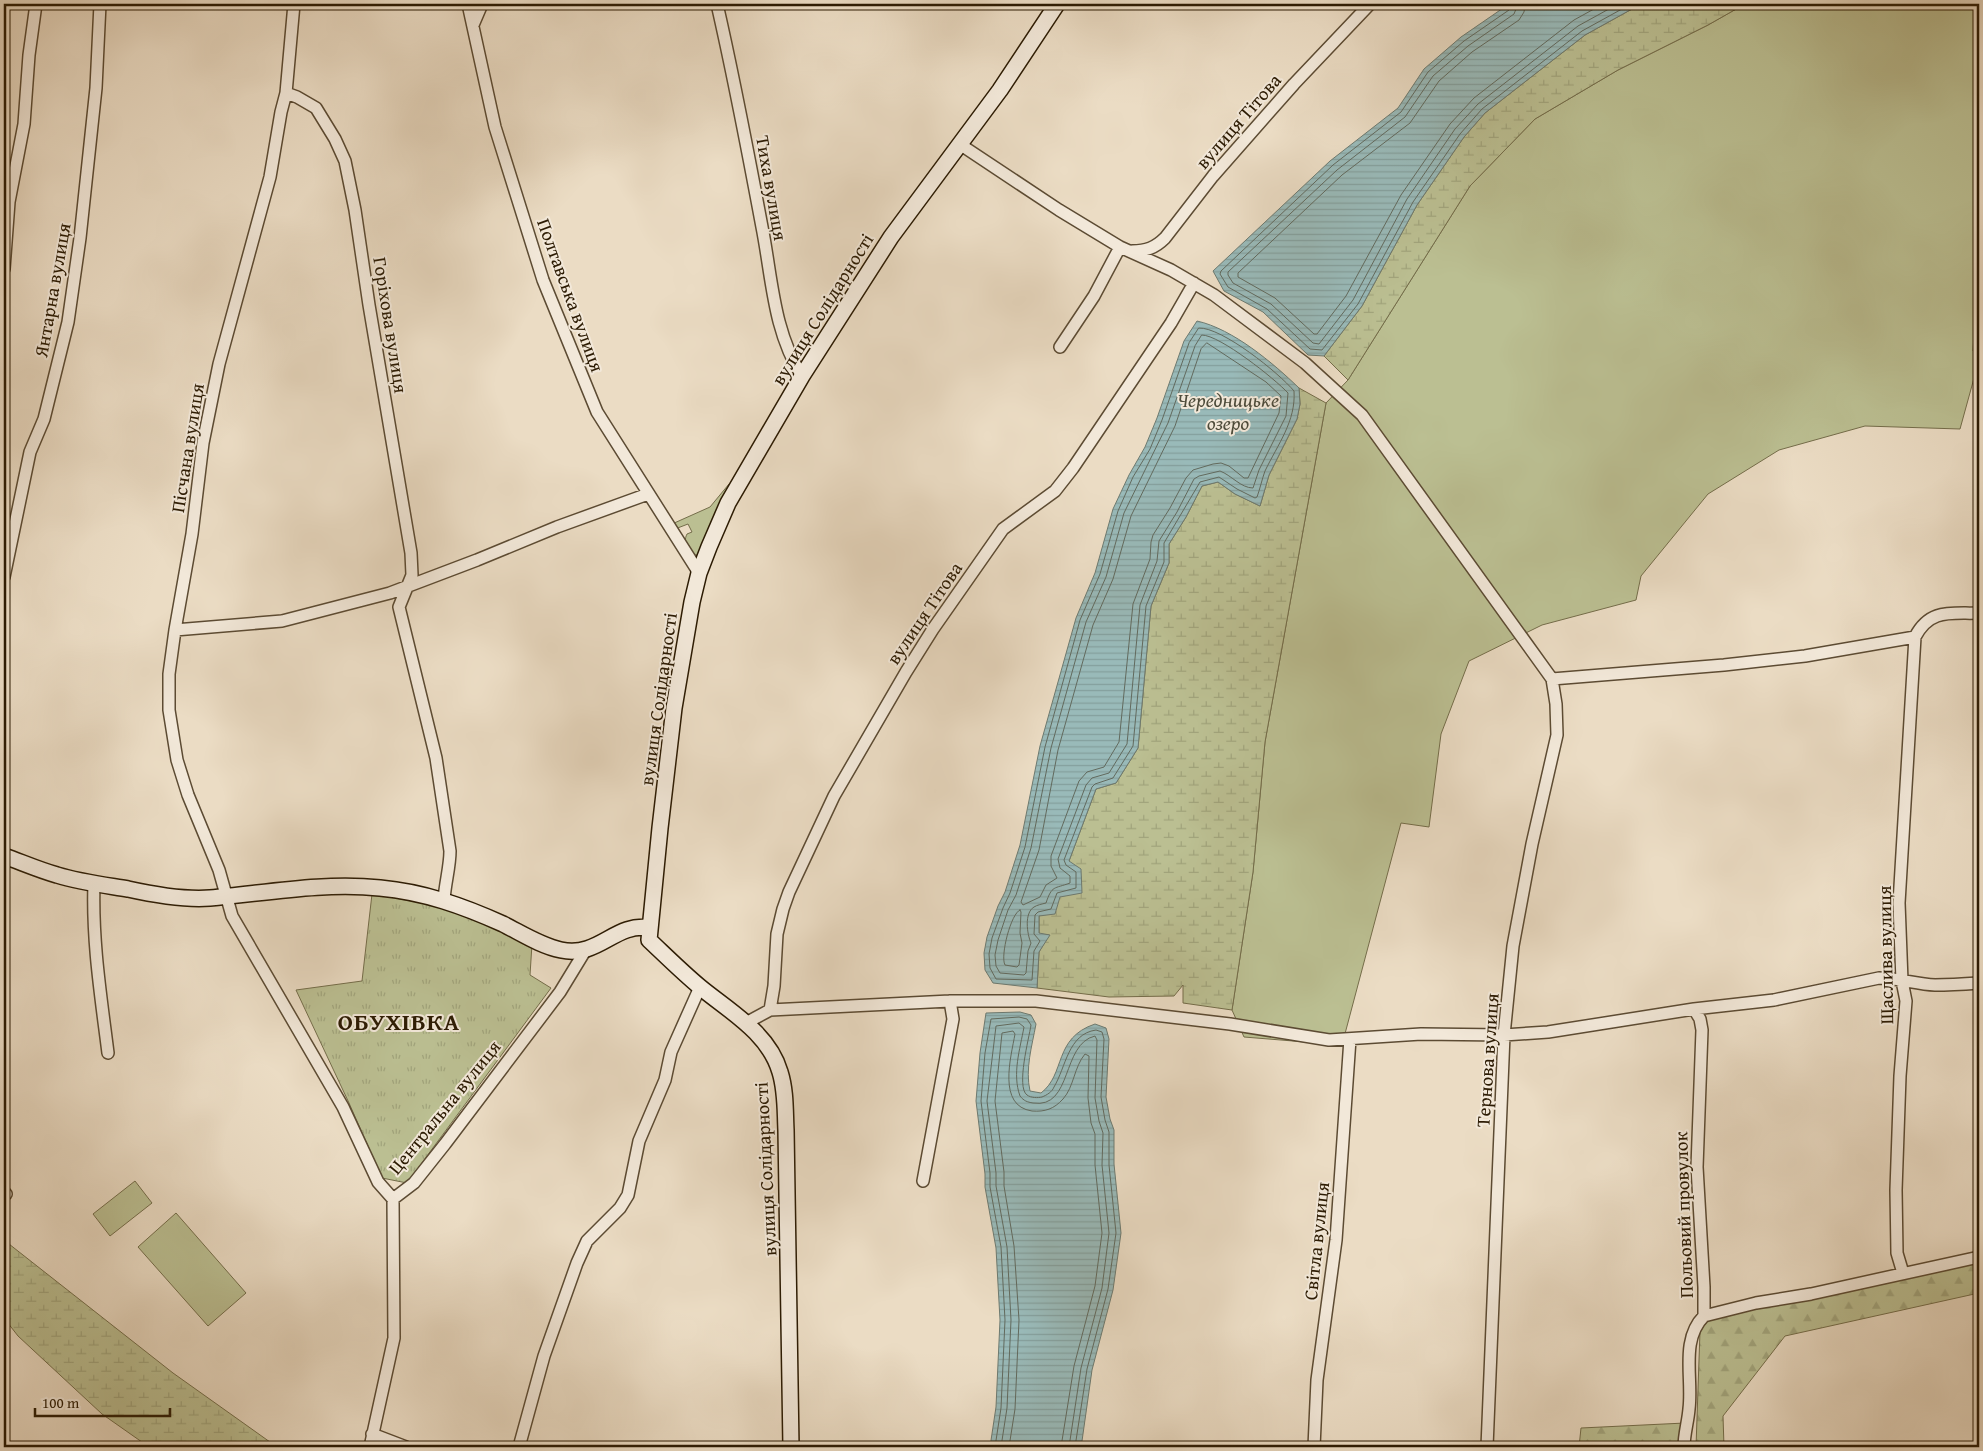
<svg xmlns="http://www.w3.org/2000/svg" width="1983" height="1451" viewBox="0 0 1983 1451" font-family="'Gentium Book Plus',serif">
<style>
.green{fill:#bbbf92;stroke:#746d4a}
.forest{fill:url(#forest-firs);stroke:#746d4a}
.wetland{fill:url(#wetland-marsh);stroke:#746d4a}
.park{fill:url(#park-tufts);stroke:#746d4a}
.water{fill:url(#water-rules);stroke:#6d7a70}
.lines{fill:none;stroke-linecap:round;stroke-linejoin:round}
.shore{stroke:#626a5e;stroke-width:1}
.street-casing{stroke:#5c4b33;stroke-width:14}
.secondary-casing{stroke:#2c1b03;stroke-width:18}
.street{stroke:#f2e8d9;stroke-width:11}
.secondary{stroke:#f2e8d9;stroke-width:15}
.labels{text-anchor:middle;stroke-width:4;stroke-linejoin:round;paint-order:stroke}
.street-label{font-size:19px;fill:#2c1b03;stroke:#f2e8d9}
.water-label{font-size:20px;font-style:italic;fill:#4d4b3a;stroke:#f2e8d9}
.district-label{font-size:24px;font-weight:bold;letter-spacing:1px;fill:#2c1b03;stroke:#f2e8d9}
</style>
<defs>
<pattern id="forest-firs" width="22" height="20" patternUnits="userSpaceOnUse" patternTransform="scale(1.25)"><rect width="22" height="20" fill="#bbbf92"/><path d="M5 1l3.5 6h-7zM16 11l3.5 6h-7z" fill="#a1a47c"/></pattern>
<pattern id="wetland-marsh" width="20" height="14" patternUnits="userSpaceOnUse" patternTransform="scale(1.25)"><rect width="20" height="14" fill="#bbbf92"/><path d="M1 5h8M5 5V1M11 12h8M15 12V8" fill="none" stroke="#a1a47c"/></pattern>
<pattern id="park-tufts" width="24" height="20" patternUnits="userSpaceOnUse" patternTransform="scale(1.25)"><rect width="24" height="20" fill="#bbbf92"/><path d="M3 7l-1-3M5 7V3M7 7l1-3M15 17l-1-3M17 17v-4M19 17l1-3" fill="none" stroke="#a1a47c"/></pattern>
<pattern id="water-rules" width="6" height="5" patternUnits="userSpaceOnUse" patternTransform="scale(1.25)"><rect width="6" height="5" fill="#99bab9"/><path d="M0 2.5h6" fill="none" stroke="#849f9d"/></pattern>
</defs>
<rect width="100%" height="100%" fill="#ebdcc4"/>
<filter id="stains"><feTurbulence type="fractalNoise" baseFrequency=".004" numOctaves="4"/><feColorMatrix values="0 0 0 0 .2 0 0 0 0 .09 0 0 0 0 .02 0 0 0 .5 -.17"/></filter>
<radialGradient id="worn" r=".72"><stop offset=".6" stop-color="#630" stop-opacity="0"/><stop offset="1" stop-color="#630" stop-opacity=".3"/></radialGradient>
<path class="green" d="M1745,4H1979V249L1973,351L1979,354V360L1960,429L1865,426L1779,450L1708,494L1641,576L1636,600L1542,625L1469,661L1441,734L1429,827L1401,823L1342,1045L1244,1037L1232,1010L1253,872L1265,742L1326,403L1348,380L1470,186L1535,119L1618,70L1708,25Z
M729,484L732,488L699,556C689,553 682,544 687,534L692,532L688,524L675,529L672,524L710,507Z
M135,1181L152,1203L110,1236L93,1214Z
M176,1213L246,1293L208,1326L138,1247Z"/>
<path class="forest" d="M1979,1262V1293L1785,1336L1723,1416L1724,1447H1696L1700,1331L1714,1313Z
M1685,1423L1687,1447H1579L1581,1428Z"/>
<path class="wetland" d="M1641,4H1745L1708,25L1618,70L1535,119L1470,186L1348,380L1324,356L1362,306L1417,205L1464,137L1485,113L1585,35Z
M1299,388L1326,403L1265,742L1253,872L1232,1010L1183,1003V985L1174,996L1109,997L1037,988L1039,952L1049,935L1039,934V916L1069,861L1096,789L1116,783L1138,748L1151,606L1169,563V544L1186,517L1202,486L1218,482L1235,494L1260,506L1269,475L1297,419L1300,404Z
M9,1244L173,1373L277,1447H149L102,1414L18,1336L4,1318V1248Z"/>
<path class="park" d="M372,894L440,906L500,927L532,944L530,975L551,988L407,1183L382,1178L349,1103L296,990L362,981Z"/>
<path class="water" d="M1509,4H1641L1585,35L1485,113L1464,137L1417,205L1362,306L1324,356L1308,355L1263,312L1224,291L1213,271L1330,161L1398,108L1424,69L1461,37Z
M1197,321C1233,329 1273,363 1299,388L1300,404L1297,419L1269,475L1260,506L1235,494L1218,482L1202,486L1186,517L1169,544V563L1151,606L1138,748L1116,783L1096,789L1069,861L1081,869L1082,893L1060,897L1055,914L1039,916V933L1050,935L1039,952L1037,988L993,983L985,970L984,953L987,937L998,906L1005,892L1020,845L1040,746L1076,618L1095,573L1113,509L1129,475L1145,447L1157,418L1184,341Z
M1020,1012L1031,1015L1036,1024C1032,1046 1025,1069 1030,1091L1041,1093C1066,1074 1053,1038 1095,1024L1106,1028L1109,1039L1106,1097L1110,1119L1114,1130V1164L1121,1233L1113,1290L1092,1370L1082,1441L1080,1447H990L996,1407L1000,1320L996,1248L985,1187V1174L976,1101L980,1053L986,1013Z"/>
<g class="lines">
<path class="shore" d="M1511,4L1509,10L1464,41L1428,72L1401,112L1333,165L1221,271L1220,274L1228,287L1267,309L1310,349L1322,350L1358,304L1413,202L1460,134L1482,109L1582,31L1631,4
M1518,4L1514,14L1468,46L1433,76L1405,117L1337,170L1228,272V275L1233,283L1271,304L1313,343L1319,344L1353,300L1407,199L1455,129L1478,104L1578,26L1618,4
M1525,4L1524,12L1519,20L1472,52L1439,81L1410,123L1342,175L1238,273V277L1275,298L1314,334H1317L1346,296L1401,195L1450,124L1474,98L1574,20L1603,4
M1199,328C1222,327 1279,373 1294,391C1296,421 1278,444 1265,471C1262,479 1260,489 1257,497L1255,498L1237,489L1219,477L1200,482L1164,543V562L1146,606L1133,746L1113,778L1095,784L1092,787L1064,860L1066,865L1076,872V888L1057,893L1051,909L1038,912L1035,915L1034,934L1040,941L1034,951L1032,980L996,979L990,968L989,954L992,938L1003,908L1010,893L1025,847L1045,747L1080,620L1100,574L1118,511L1133,477L1150,449L1162,420L1189,343Z
M1202,335C1220,335 1275,379 1288,393L1286,416L1259,470L1253,488C1241,488 1231,475 1220,471L1199,476L1194,479L1177,512L1159,541L1157,561L1140,605L1127,744L1109,773L1092,778L1086,785L1058,859L1060,868L1070,876V883C1054,889 1052,885 1046,903C1042,904 1037,905 1034,907C1024,913 1027,934 1031,943L1028,951L1026,973L1024,975L1000,973L996,966L995,955L998,940L1008,910L1016,895L1031,848L1051,748L1086,622L1106,577L1124,513L1168,423L1195,346Z
M1207,343L1266,382L1281,396L1279,413L1248,478H1244L1229,466L1221,463L1213,464L1193,470L1186,478L1170,508L1153,535L1151,542L1150,559L1133,604L1119,742L1104,767L1087,772L1079,781L1051,856V866L1057,878L1046,885L1040,897L1023,905L1021,902L1039,850L1058,750L1093,625L1113,579L1131,516L1175,426L1201,349Z
M1020,910L1021,912L1020,933L1022,943L1019,965L1017,967L1005,965C1000,956 1011,913 1020,910Z
M995,1447L1001,1408L1005,1320L1001,1247L990,1187V1173L981,1101L985,1053L991,1019L1019,1017L1027,1019L1031,1025C1029,1038 1016,1087 1027,1095C1031,1098 1038,1098 1042,1097C1047,1095 1052,1092 1054,1087C1066,1067 1068,1034 1096,1030L1102,1032L1104,1039L1101,1097L1105,1120L1109,1132V1165L1116,1233L1108,1289L1087,1369L1075,1447
M1001,1447L1007,1408L1011,1320L1007,1247L996,1186V1173L987,1101L996,1026L1019,1023L1024,1027C1020,1049 1012,1074 1020,1096C1024,1101 1027,1102 1033,1103C1073,1109 1061,1044 1095,1036L1097,1040L1095,1098L1099,1121L1103,1133L1102,1165L1109,1233L1102,1288L1081,1368L1069,1447
M1009,1447L1015,1409L1019,1320L1014,1246L1004,1186V1172L995,1101L1002,1033L1013,1031L1015,1034C1011,1057 997,1106 1032,1111C1045,1112 1054,1109 1063,1099C1074,1087 1074,1067 1085,1054L1089,1056L1088,1098L1091,1123L1095,1134V1165L1102,1233L1095,1286L1074,1366L1061,1447"/>
<defs>
<path id="street" d="M294,4L286,93L281,112L270,177L219,364L203,443L192,534L175,630L169,674V710L177,760L188,795L219,870L232,916L343,1107L378,1182L393,1199
M468,4L495,127L543,280L597,412L699,573
M717,4C734,78 748,152 762,227C772,277 773,331 802,376
M473,25L482,4
M286,93L297,97L316,108L335,139L345,161L355,210L369,305L411,553L412,575L399,607L436,758L450,851C450,867 445,883 444,900
M961,145L1059,210L1120,247L1171,270L1214,295L1305,363L1362,415L1552,679L1556,704L1557,735L1532,844L1513,946L1504,1035L1487,1447
M1132,251C1146,251 1155,248 1165,238L1213,176L1294,84L1370,4
M4,269L9,202L24,124L29,55L36,4
M1060,347L1094,296L1120,247
M4,577L30,452L44,419L68,322L80,238L96,88L100,4
M175,630L282,621L390,593L477,560L557,527L648,494
M1552,679L1724,665L1805,656L1915,637
M94,884C92,941 101,997 108,1053
M770,1010L774,986L777,934L783,909L789,892L834,796L906,672L933,629L1003,529L1055,491L1073,468L1171,323L1194,283
M746,1023L770,1010L950,1001H1036L1230,1024L1329,1040L1421,1034L1504,1035L1548,1032L1694,1009L1774,1000L1879,978C1898,978 1916,984 1935,985C1950,985 1965,984 1979,983
M923,1181L953,1019L950,1001
M4,1195L6,1194
M393,1199L414,1183L445,1144L560,992L585,951
M1903,1273L1897,1253L1896,1190L1900,1076L1906,1001L1902,981L1899,903L1915,637C1930,608 1951,614 1979,613
M1704,1316L1756,1303L1811,1294L1979,1257
M372,1434L406,1447
M370,1447L394,1338L393,1199
M519,1447L544,1356L577,1263L587,1241L620,1208L628,1195L639,1141L665,1080L671,1052L700,987
M1314,1447L1317,1380L1336,1240L1350,1039
M1684,1447C1684,1434 1688,1422 1689,1409C1693,1378 1680,1340 1704,1316V1287L1697,1167L1702,1030L1700,1019L1694,1009"/>
<path id="secondary" d="M4,856C21,862 39,870 57,875C80,882 104,885 128,889C155,895 183,900 210,898C266,893 324,882 380,888C424,892 463,906 503,924C521,933 541,946 561,950C600,958 614,922 650,928
M791,1447L786,1130C785,1111 786,1091 780,1072C769,1033 729,1011 700,987C682,972 666,956 649,940L660,828L674,708L692,602L699,573L709,547L728,503L802,376L891,237L1000,90L1057,4"/>
</defs>
<use href="#street" class="street-casing"/>
<use href="#secondary" class="secondary-casing"/>
<use href="#street" class="street"/>
<use href="#secondary" class="secondary"/>
</g>
<g class="labels">
<g class="street-label">
<text transform="translate(1238 121) rotate(-49)" y="7">вулиця Тітова</text>
<text transform="translate(772 188) rotate(80)" y="7">Тиха вулиця</text>
<text transform="translate(52 290) rotate(-80)" y="7">Янтарна вулиця</text>
<text transform="translate(571 295) rotate(70)" y="7">Полтавська вулиця</text>
<text transform="translate(822 309) rotate(-58)" y="7">вулиця Солідарності</text>
<text transform="translate(391 325) rotate(81)" y="7">Горіхова вулиця</text>
<text transform="translate(187 448) rotate(-81)" y="7">Пісчана вулиця</text>
<text transform="translate(924 613) rotate(-56)" y="7">вулиця Тітова</text>
<text transform="translate(658 699) rotate(-82)" y="7">вулиця Солідарності</text>
<text transform="translate(1885 955) rotate(-91)" y="7">Щаслива вулиця</text>
<text transform="translate(1487 1060) rotate(-86)" y="7">Тернова вулиця</text>
<text transform="translate(444 1107) rotate(-51)" y="7">Центральна вулиця</text>
<text transform="translate(765 1169) rotate(-93)" y="7">вулиця Солідарності</text>
<text transform="translate(1683 1215) rotate(-92)" y="7">Польовий провулок</text>
<text transform="translate(1316 1241) rotate(-84)" y="7">Світла вулиця</text>
</g>
<g class="water-label">
<text x="1228" y="407">Чередницьке<tspan x="1228" dy="23">озеро</tspan></text>
</g>
<g class="district-label">
<text x="399" y="1030">ОБУХІВКА</text>
</g>
</g>
<rect width="1983" height="1451" fill="none" stroke="#ebdcc4" stroke-width="20"/>
<rect x="5" y="5" width="1973" height="1441" fill="none" stroke="#2c1b03" stroke-width="2.5"/>
<rect x="10" y="10" width="1963" height="1431" fill="none" stroke="#2c1b03"/>
<path d="M35 1408v8h135v-8" fill="none" stroke="#2c1b03" stroke-width="2.5"/>
<text x="42" y="1408" font-size="15" fill="#2c1b03" stroke="#f2e8d9" stroke-width="4" paint-order="stroke">100 m</text>
<rect width="100%" height="100%" filter="url(#stains)"/>
<rect width="100%" height="100%" fill="url(#worn)"/>
</svg>
